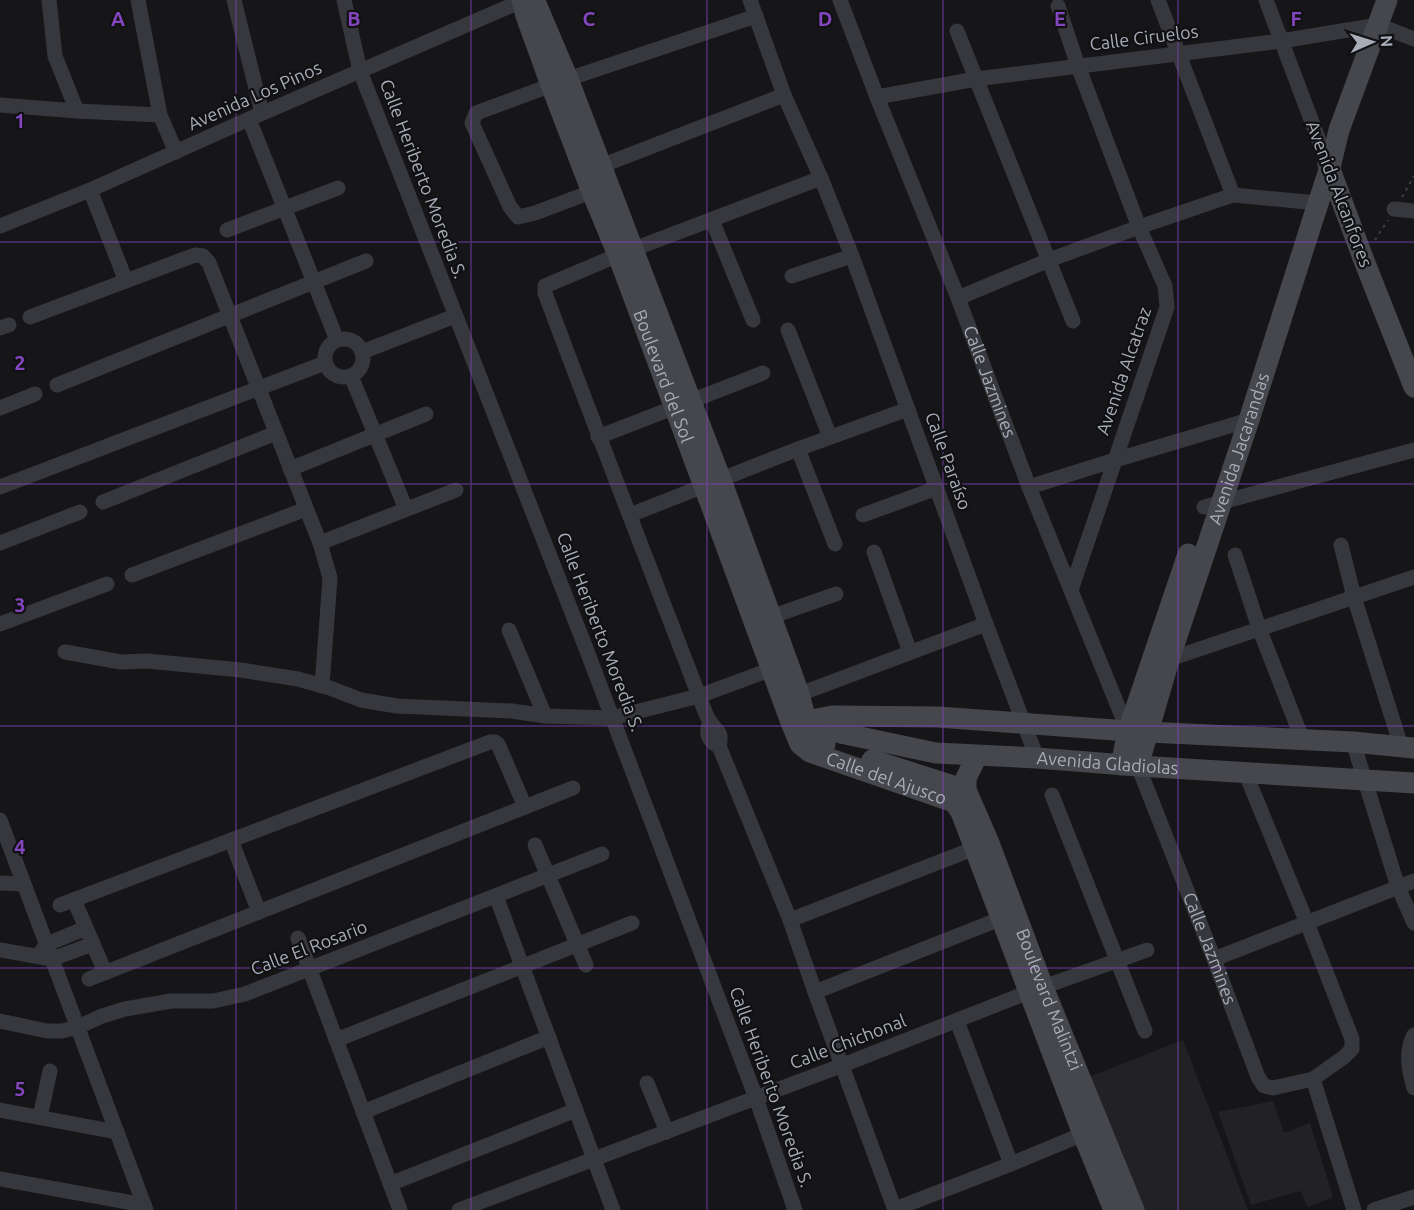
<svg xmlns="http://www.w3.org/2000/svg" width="1414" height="1210" viewBox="0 0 1414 1210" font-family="Ubuntu,sans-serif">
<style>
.built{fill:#222225}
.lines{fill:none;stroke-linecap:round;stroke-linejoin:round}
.path{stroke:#3d3f44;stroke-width:2;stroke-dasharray:3 4.5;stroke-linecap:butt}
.street{stroke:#37383d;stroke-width:15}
.secondary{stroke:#45474d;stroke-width:21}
.grid{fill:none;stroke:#8446be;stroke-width:1.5;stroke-opacity:0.55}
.labels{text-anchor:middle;stroke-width:4.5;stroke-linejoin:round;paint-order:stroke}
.street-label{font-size:18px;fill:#a8adb8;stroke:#111113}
.grid-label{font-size:20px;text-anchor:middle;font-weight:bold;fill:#8446be;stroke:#111113;stroke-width:4.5;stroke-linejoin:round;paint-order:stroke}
</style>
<rect width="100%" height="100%" fill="#161618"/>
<path class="built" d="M1183,1040L1248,1210H1132L1081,1080Z
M1273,1101L1284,1133L1310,1123L1333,1197L1308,1207L1300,1191L1251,1205L1218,1112Z"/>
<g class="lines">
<path class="path" d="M1402,197L1414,176
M1375,240L1388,220"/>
<g class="street">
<path d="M49,0L55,56L77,111"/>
<path d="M138,0L160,115L176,152"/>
<path d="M234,0L262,113"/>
<path d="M344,0L360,71L587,651L756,1098L795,1210"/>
<path d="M750,0L784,95L821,178L852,256L986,624L1037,758"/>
<path id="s1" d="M840,0L877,97L958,298L1029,487L1128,731"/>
<path d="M1158,0L1233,195"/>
<path d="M1266,0L1324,154"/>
<path d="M1058,6L1078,66L1139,227L1165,286L1167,307L1071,590"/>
<path d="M957,31L1073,321"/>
<path d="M877,97L976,79L1281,41L1378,25L1414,39"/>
<path d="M0,105L77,111L160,115"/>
<path d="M249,119L337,340"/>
<path d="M601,166L784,95"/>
<path d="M599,189L535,213L518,217L510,207L472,123L476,113L568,79L756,16"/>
<path d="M90,190L126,281"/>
<path d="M1394,209L1414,211"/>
<path d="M712,220L753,320"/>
<path d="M0,226L90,190L249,119L524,0"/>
<path d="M227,230L338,188"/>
<path d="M792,276L852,256"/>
<path d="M958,298L1049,260L1139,227L1233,195L1318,203"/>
<path d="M30,317L195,255L203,256L209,263L320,543L330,578L322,686"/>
<path d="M0,328L9,325"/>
<path d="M788,330L830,437"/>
<circle cx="344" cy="358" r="19"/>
<path d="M362,352L455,316"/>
<path d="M351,376L406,509"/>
<path d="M57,385L366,261"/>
<path d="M0,408L35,394"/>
<path d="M598,437L763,373"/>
<path d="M798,449L835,544"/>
<path d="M290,469L426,414"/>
<path d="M0,487L325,363"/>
<path d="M1029,487L1115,460L1249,420"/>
<path d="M103,502L276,433"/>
<path d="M1204,507L1414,450"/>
<path d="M630,515L798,449L908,409"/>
<path d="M863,515L937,488"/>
<path d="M0,543L80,512"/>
<path d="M320,543L456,490"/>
<path d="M1341,545L1354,597L1401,746"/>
<path d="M874,552L910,652"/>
<path d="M1235,555L1259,628L1303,741"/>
<path d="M132,575L306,509"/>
<path d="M762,620L836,594"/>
<path d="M0,624L107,584"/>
<path d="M509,630L545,716"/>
<path d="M65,652L121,662L147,661L241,670L298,679L330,688L361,700L397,706L512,711L545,716L612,718L699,696L780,666"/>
<path d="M1164,661L1414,577"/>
<path d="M792,697L986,624"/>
<path d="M710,722C705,732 708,742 719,746L790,920L815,992L895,1210"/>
<path d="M1353,742L1398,887L1414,923"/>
<path d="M719,746C723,730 716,732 709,720C705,713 702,704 699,696C648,562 595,428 545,293V286L618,255L821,178"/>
<path id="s2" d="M1138,766L1214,959L1258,1077L1264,1086L1273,1088L1313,1079L1344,1057L1352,1049V1039L1307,923L1245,772"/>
<path d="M1052,795L1145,1031"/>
<path d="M0,820L146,1210"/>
<path d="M231,840L259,912"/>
<path d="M535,845L586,965"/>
<path d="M0,883L24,884"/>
<path d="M496,896L613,1210"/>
<path d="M74,900L105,972"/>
<path d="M60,905L490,742H495L498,744L525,807"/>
<path d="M790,920L983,845"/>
<path d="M298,938L400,1210"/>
<path d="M0,950L52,959L93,944"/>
<path d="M41,952L47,944L86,928"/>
<path d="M1214,959L1414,881"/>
<path d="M89,979L573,788"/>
<path d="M815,992L1010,915"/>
<path d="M0,1021L47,1031H62L78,1027L102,1016L125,1009L171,1001H213L245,994L602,854"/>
<path d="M957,1021L1011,1164"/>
<path d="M1414,1035C1405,1051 1409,1071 1414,1088"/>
<path d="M336,1040L632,923"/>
<path d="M1313,1079L1354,1210"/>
<path d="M647,1083L667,1132"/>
<path d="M0,1110L117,1132"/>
<path d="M363,1112L549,1037"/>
<path d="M40,1117L50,1071"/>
<path d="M0,1179L144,1205"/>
<path d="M390,1184L576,1110"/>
<path d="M895,1209L1011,1164L1093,1130"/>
<path d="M459,1210L843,1065L1029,992L1147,950"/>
<path d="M1374,1210L1414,1197"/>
</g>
<g class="secondary">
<path id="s3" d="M522,0L526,16L551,85L592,192L618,255L704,486L792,725L800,744L810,752L954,802L961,812L1083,1134L1114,1210"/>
<path d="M537,6L568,79L721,480L788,663L799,694L810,735L818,742L825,744"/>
<path d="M1328,164L1363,258L1414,387"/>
<path id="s4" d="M799,714L806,721L831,731L936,753L1037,758L1138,766L1414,783"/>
<path d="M807,721L832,716L938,717L1128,731L1353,742L1414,748"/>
<path id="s5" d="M977,756L966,778V790L989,843L1043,987L1134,1210"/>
<path d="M872,760L966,790"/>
<path d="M1121,765L1128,731L1188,554"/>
<path id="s6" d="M1138,766L1169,660L1249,420L1313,219L1330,167L1339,130L1387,0"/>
</g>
</g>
<path class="grid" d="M236,0V1210M471,0V1210M707,0V1210M943,0V1210M1178,0V1210M0,242H1414M0,484H1414M0,726H1414M0,968H1414"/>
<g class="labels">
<g class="street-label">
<text transform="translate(1144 38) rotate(-7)" y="6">Calle Ciruelos</text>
<text transform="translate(255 96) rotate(-24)" y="6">Avenida Los Pinos</text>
<text transform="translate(423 179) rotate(69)" y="6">Calle Heriberto Moredia S.</text>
<text transform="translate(1339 194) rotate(69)" y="6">Avenida Alcanfores</text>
<text transform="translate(1124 371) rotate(-71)" y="6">Avenida Alcatraz</text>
<text dy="6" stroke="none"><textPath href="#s3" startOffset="402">Boulevard del Sol</textPath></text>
<text dy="6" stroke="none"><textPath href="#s1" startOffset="410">Calle Jazmines</textPath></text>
<text dy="6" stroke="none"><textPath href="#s6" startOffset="333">Avenida Jacarandas</textPath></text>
<text transform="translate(948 461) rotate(70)" y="6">Calle Paraíso</text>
<text transform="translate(600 632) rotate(69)" y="6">Calle Heriberto Moredia S.</text>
<text dy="6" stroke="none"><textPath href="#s4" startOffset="316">Avenida Gladiolas</textPath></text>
<text dy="6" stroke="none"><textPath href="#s3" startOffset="888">Calle del Ajusco</textPath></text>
<text transform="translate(309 948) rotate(-21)" y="6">Calle El Rosario</text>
<text dy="6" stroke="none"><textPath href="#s2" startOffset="196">Calle Jazmines</textPath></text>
<text dy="6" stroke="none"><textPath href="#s5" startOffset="262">Boulevard Malintzi</textPath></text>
<text transform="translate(848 1042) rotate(-21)" y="6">Calle Chichonal</text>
<text transform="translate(771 1087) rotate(70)" y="6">Calle Heriberto Moredia S.</text>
</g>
</g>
<g class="grid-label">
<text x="118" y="26">A</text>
<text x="354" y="26">B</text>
<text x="589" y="26">C</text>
<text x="825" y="26">D</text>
<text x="1060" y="26">E</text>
<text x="1296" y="26">F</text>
<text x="20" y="128">1</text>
<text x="20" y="370">2</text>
<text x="20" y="612">3</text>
<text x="20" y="854">4</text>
<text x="20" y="1096">5</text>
</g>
<g transform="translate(1372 42) rotate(87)" stroke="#111113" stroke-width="4.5" paint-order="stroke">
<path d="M0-4.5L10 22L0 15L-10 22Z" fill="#a8adb8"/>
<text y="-9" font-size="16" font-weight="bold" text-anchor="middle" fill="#a8adb8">N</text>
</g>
</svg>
